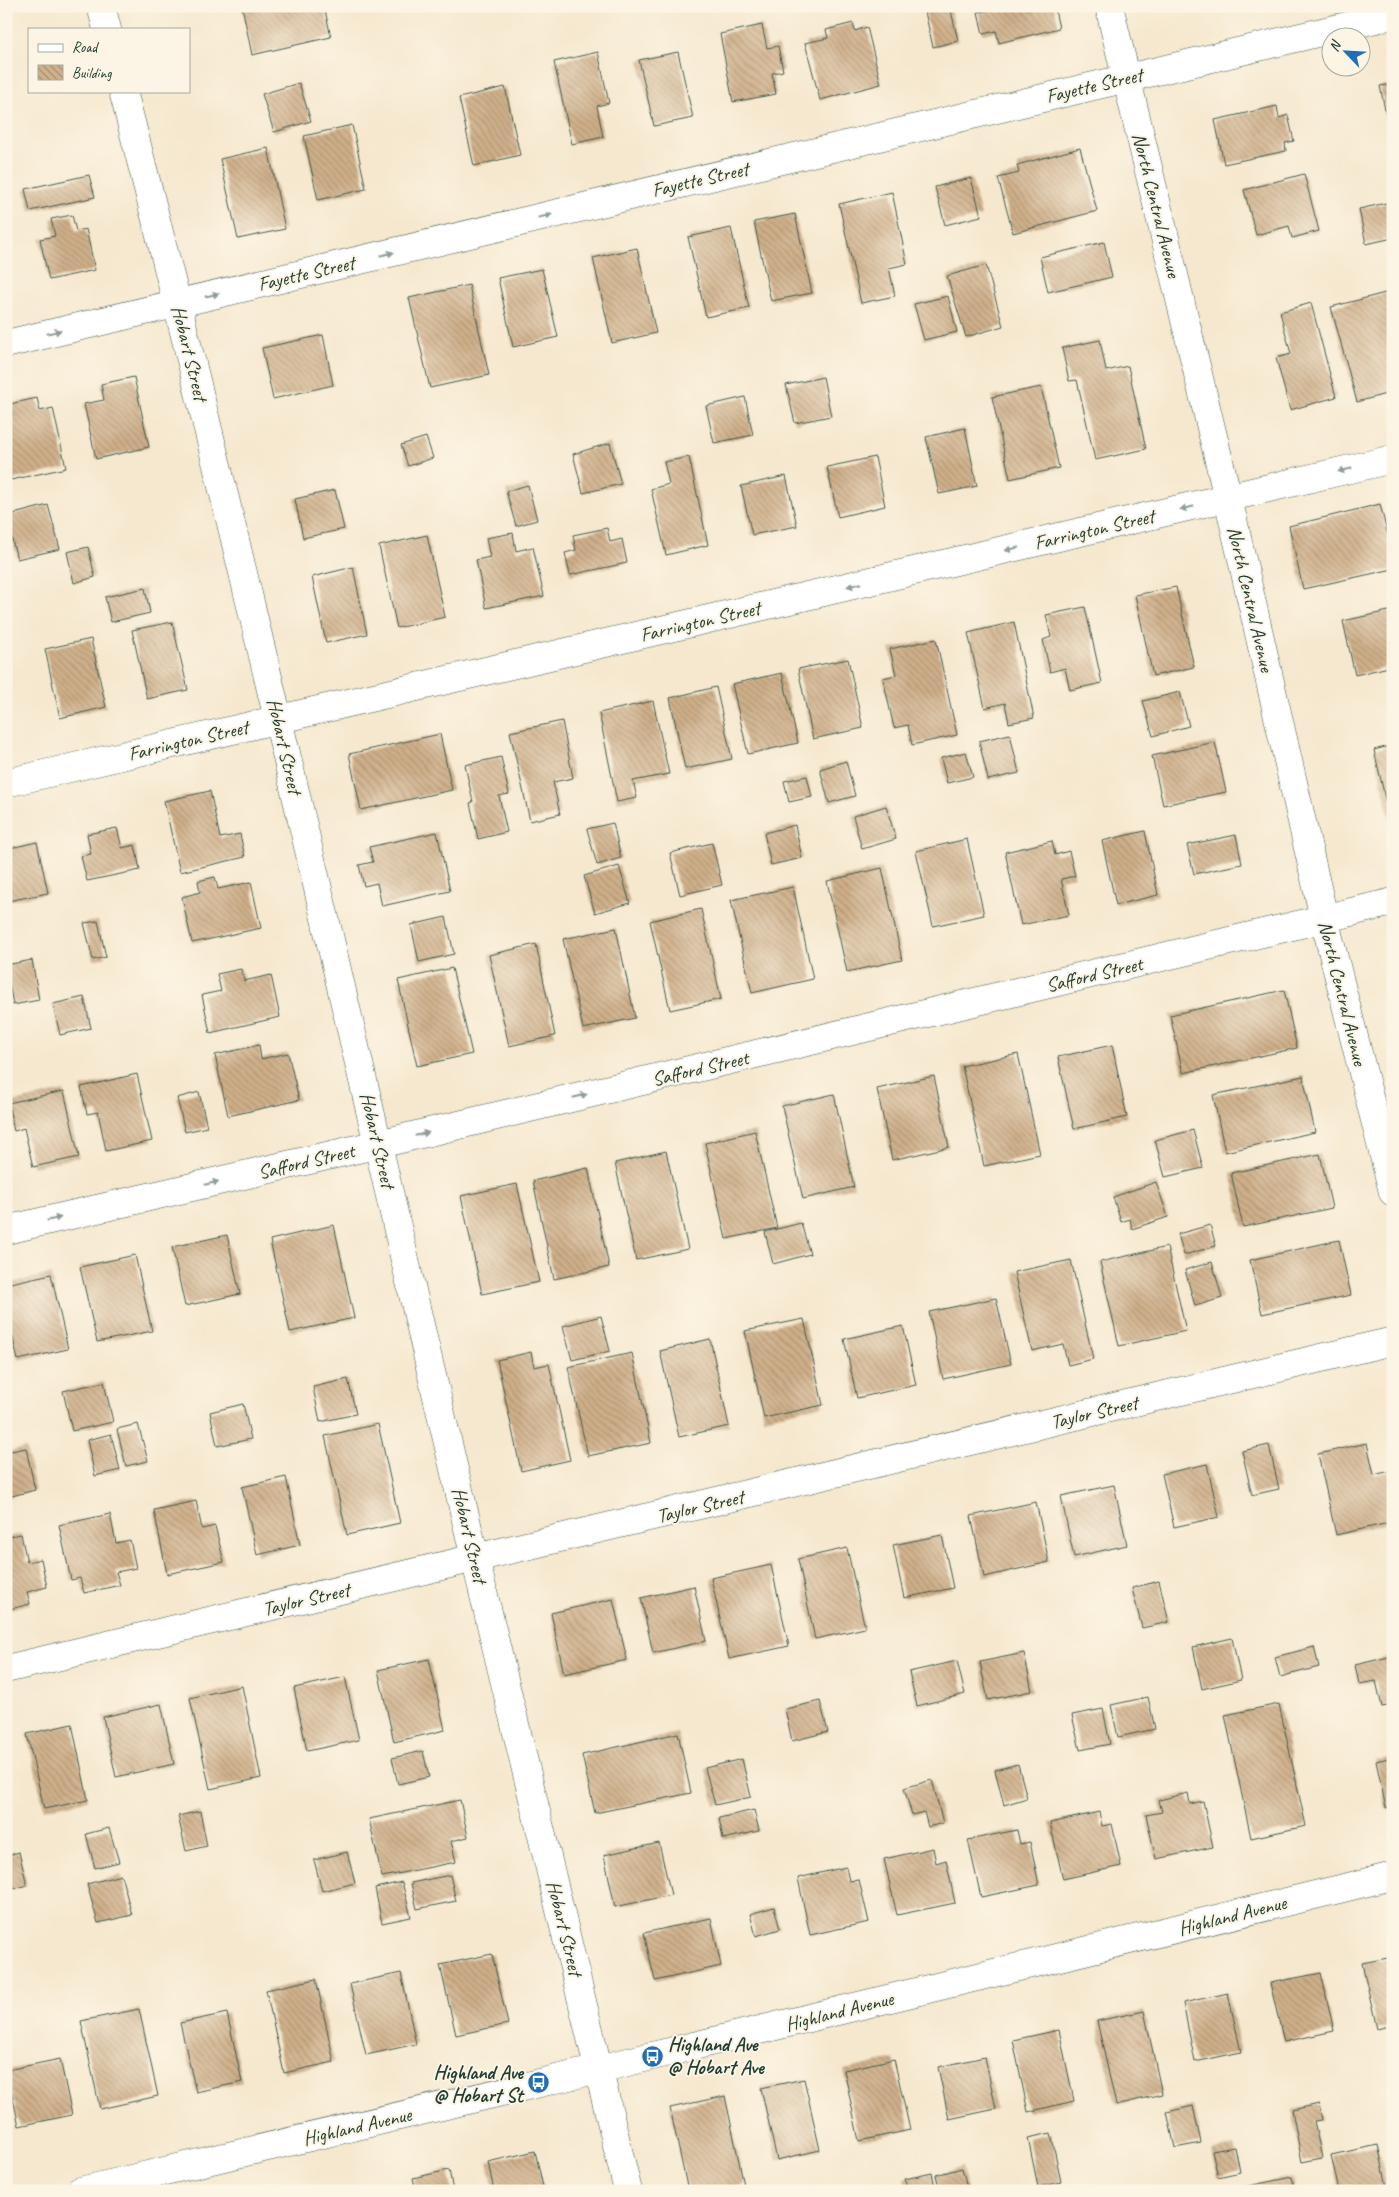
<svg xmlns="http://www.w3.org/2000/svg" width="1399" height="2197" viewBox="0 0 1399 2197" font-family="Caveat,sans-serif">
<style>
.building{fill:url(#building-back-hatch)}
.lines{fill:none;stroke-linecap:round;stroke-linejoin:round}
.minor-casing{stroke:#3f574b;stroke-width:29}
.minor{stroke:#fff;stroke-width:28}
.oneway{fill:#8f9e9a}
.labels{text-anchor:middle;stroke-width:4;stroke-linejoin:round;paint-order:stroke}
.street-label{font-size:20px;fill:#1f3d34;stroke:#fcf5e5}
.poi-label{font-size:20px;font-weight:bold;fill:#1f3d34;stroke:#fcf5e5;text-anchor:start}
</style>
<defs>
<pattern id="building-back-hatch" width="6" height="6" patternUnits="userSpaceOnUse" patternTransform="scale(1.25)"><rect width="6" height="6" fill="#d0b08a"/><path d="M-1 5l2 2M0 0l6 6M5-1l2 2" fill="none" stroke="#a89072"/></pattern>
</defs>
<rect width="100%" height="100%" fill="#fcf5e5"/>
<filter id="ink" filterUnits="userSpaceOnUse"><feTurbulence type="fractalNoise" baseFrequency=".02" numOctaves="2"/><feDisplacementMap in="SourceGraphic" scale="10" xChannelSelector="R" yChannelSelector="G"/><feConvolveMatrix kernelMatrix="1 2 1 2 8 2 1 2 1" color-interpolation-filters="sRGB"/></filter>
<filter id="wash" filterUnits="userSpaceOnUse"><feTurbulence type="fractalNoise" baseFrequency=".0096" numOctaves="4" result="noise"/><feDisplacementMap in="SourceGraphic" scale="20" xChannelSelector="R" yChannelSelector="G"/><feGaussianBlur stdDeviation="1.12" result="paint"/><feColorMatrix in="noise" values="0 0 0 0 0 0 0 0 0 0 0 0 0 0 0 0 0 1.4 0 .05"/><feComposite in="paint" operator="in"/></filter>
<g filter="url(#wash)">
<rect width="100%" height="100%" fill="#f6e8cf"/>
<g id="blocks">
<path class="building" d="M242,6H324L331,37L252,55Z
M950,6L958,41L933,47L925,12Z
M990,6H1054L1059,28L999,43L996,31L983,34L978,12L991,10Z
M853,23L855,31L867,27L881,84L820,100L805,43L828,38L826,30Z
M762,25L767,48L778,46L783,71L772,73L776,94L733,102L720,34Z
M598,52L609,103L597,106L603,137L572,144L554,62Z
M678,52L693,118L654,126L639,60Z
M299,83L311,121L274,132L262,94Z
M1393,84V143H1392L1380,86Z
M505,87L520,155L474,166L459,98Z
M1277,106L1279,118L1288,115L1294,141L1285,143L1286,151L1224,164L1215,120Z
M352,125L366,189L318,200L304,136Z
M268,148L285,229L238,239L220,159Z
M1080,148L1097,211L1013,233L998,178L1019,173L1017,165Z
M1304,174L1319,231L1292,238L1289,226L1256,235L1244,190Z
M89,175L95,197L30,211L25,189Z
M971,178L981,216L945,225L935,187Z
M892,192L907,264L889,268L895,296L861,303L839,204Z
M1391,202L1393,238L1366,244L1359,209Z
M795,214L812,293L771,301L754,222Z
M72,215L76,231L86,229L95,270L49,280L40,239L55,236L51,219Z
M731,228L749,308L706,317L688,237Z
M1104,242L1112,277L1048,292L1040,257Z
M637,248L656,333L612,343L593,258Z
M986,265L1003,326L966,337L947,276Z
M542,269L558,337L513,347L498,278Z
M469,285L489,375L430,388L409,298Z
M1389,292L1393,307V392L1357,402L1331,307Z
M948,296L957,332L924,340L914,304Z
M1311,303L1336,397L1290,410L1276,358L1291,354L1280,312Z
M323,335L333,385L273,399L262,348Z
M1100,340L1106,371L1128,366L1146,449L1095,460L1077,380L1069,381L1062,348Z
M134,377L149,447L96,459L84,404L104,400L101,384Z
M823,377L831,416L795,423L786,385Z
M1041,387L1059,468L1010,479L992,397Z
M745,397L753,435L714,443L706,406Z
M37,398L40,411L53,408L66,468L11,480L6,460V417L12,415L10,404Z
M965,428L977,486L939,494L926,437Z
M426,437L433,458L408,466L401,445Z
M610,443L621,484L583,493L573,454Z
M689,457L708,545L666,555L651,489L669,484L664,462Z
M875,457L885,506L838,517L827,467Z
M786,476L797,526L752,535L741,486Z
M528,485L537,520L516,526L506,491Z
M335,490L344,529L303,538L295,499Z
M1380,504L1393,556V569L1303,589L1289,526Z
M48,505L60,549L17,559L6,516Z
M607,528L610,542L622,539L627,563L570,575L565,553L576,550L573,535Z
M513,533L516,551L533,547L544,596L486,608L476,560L490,557L486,538Z
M427,535L445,617L397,628L379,546Z
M88,547L95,577L74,583L67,552Z
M353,567L367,634L326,643L312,577Z
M1176,587L1194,667L1153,676L1135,595Z
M145,588L150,613L111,622L105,597Z
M1085,607L1102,683L1070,690L1065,668L1050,672L1043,640L1051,637L1046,615Z
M1393,610V666L1355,675L1343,621Z
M172,622L188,690L147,699L132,630Z
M1014,622L1034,718L1009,723L1005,703L985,708L968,633Z
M91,639L106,707L60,718L45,649Z
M936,639L957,735L912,745L908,725L894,728L883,678L896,675L890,649Z
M848,659L863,728L813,739L798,669Z
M782,673L798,743L748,754L732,684Z
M716,687L732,759L685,769L670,698Z
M1180,692L1189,726L1153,736L1143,701Z
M653,701L669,774L633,781L637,798L617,802L599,713Z
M562,721L573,778L553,782L560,814L530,821L510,732Z
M440,734L452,790L361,810L349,754Z
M1010,734L1019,773L988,780L979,741Z
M1215,742L1226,792L1163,805L1152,756Z
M1393,745V828H1392L1374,750Z
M966,752L973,777L947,783L941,758Z
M501,757L509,794L499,796L507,832L478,839L470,803L473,802L465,765Z
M846,761L855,796L829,803L820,769Z
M807,776L812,797L789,802L784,781Z
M210,791L220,838L240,834L245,857L180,872L164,801Z
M886,806L896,839L862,849L853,816Z
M613,823L621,858L597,865L587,829Z
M795,825L802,858L771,865L764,833Z
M117,828L122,848L135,845L140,870L87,881L81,856L91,854L87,834Z
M1145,831L1158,895L1116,905L1102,841Z
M437,832L450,891L382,906L377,883L364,886L359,865L373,862L369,847Z
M1236,835L1242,864L1194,874L1187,845Z
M967,839L984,915L933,926L916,851Z
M1052,841L1055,855L1069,851L1075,876L1061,879L1069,915L1021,925L1005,852Z
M37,842L48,893L8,901L6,849Z
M712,843L722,885L680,895L670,853Z
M619,866L630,903L595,913L584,876Z
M882,868L902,960L847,972L827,881Z
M215,877L218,889L251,882L261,928L192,943L182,897L200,892L198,881Z
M793,887L813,979L752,993L731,900Z
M701,909L721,999L670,1010L650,921Z
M446,917L454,954L419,962L411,925Z
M98,921L106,957L93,960L84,923Z
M616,928L635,1018L583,1029L563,939Z
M536,944L555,1036L509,1046L489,955Z
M32,960L39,1000L13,1005L6,965Z
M452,968L472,1054L417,1066L398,980Z
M241,969L244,981L271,975L280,1017L210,1033L202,995L221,991L217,974Z
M1284,990L1297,1048L1183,1073L1170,1015Z
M84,997L91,1028L60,1035L53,1004Z
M259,1045L261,1059L288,1053L299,1100L228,1116L215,1055Z
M1112,1045L1127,1117L1074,1129L1058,1057Z
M1018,1054L1040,1154L984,1166L962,1066Z
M137,1074L152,1141L106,1151L98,1112L87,1114L81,1087Z
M934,1076L949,1147L892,1160L877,1089Z
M1303,1076L1315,1132L1225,1152L1213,1095Z
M64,1091L79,1157L33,1167L24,1128L14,1131L8,1103Z
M199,1092L207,1127L185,1132L177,1098Z
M834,1094L854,1187L803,1199L782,1106Z
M1193,1130L1203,1168L1165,1177L1155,1140Z
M755,1131L777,1228L726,1239L705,1143Z
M666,1151L688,1249L636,1260L615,1163Z
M1320,1154L1332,1208L1243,1227L1231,1173Z
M588,1168L609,1267L554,1279L533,1181Z
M1156,1182L1168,1217L1132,1229L1130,1219L1121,1222L1113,1197Z
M517,1184L539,1282L482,1294L461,1196Z
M801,1223L810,1254L773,1264L765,1232Z
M334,1225L354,1318L290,1332L270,1240Z
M1210,1225L1216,1246L1184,1255L1178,1234Z
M227,1235L240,1294L185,1306L172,1247Z
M1339,1240L1351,1295L1262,1314L1250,1260Z
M1167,1247L1186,1331L1119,1346L1100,1262Z
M135,1255L152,1331L97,1342L80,1267Z
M1071,1260L1093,1359L1068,1365L1063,1344L1032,1351L1014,1272Z
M1212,1262L1222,1298L1195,1306L1185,1270Z
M51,1274L68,1349L18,1360L6,1310V1284Z
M996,1298L1011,1364L943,1379L929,1312Z
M601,1316L610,1351L572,1360L563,1326Z
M804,1319L823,1405L764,1418L745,1331Z
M903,1326L916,1385L857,1398L844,1339Z
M710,1339L729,1426L679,1437L660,1351Z
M531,1352L534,1367L549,1364L570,1460L521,1471L497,1360Z
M632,1353L651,1443L588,1456L568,1367Z
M348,1379L356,1414L320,1422L313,1387Z
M104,1382L113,1422L72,1431L63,1391Z
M243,1404L251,1439L217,1446L210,1412Z
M138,1424L148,1461L126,1466L117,1429Z
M378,1424L400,1523L347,1535L325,1436Z
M111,1434L120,1470L95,1476L87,1440Z
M1367,1443L1374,1475L1390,1471L1393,1485V1522L1336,1535L1318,1454Z
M1269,1445L1279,1489L1252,1495L1242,1451Z
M26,1448L35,1490L8,1497L6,1452Z
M1207,1464L1219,1517L1174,1527L1162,1474Z
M286,1477L300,1545L257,1555L242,1487Z
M1114,1485L1127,1545L1074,1557L1061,1496Z
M196,1501L202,1529L215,1526L224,1562L167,1574L154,1510Z
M1036,1502L1049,1562L984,1577L971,1516Z
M110,1514L116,1543L130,1540L136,1568L116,1572L120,1585L84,1593L80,1578L71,1580L59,1525Z
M21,1534L27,1562L41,1559L47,1587L27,1592L30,1604L6,1610V1537Z
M942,1535L953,1588L904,1598L893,1545Z
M847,1548L865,1628L815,1639L798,1559Z
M771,1565L789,1646L729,1659L711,1578Z
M1159,1581L1169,1622L1142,1628L1132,1588Z
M694,1586L706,1641L653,1653L641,1598Z
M613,1599L627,1660L564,1674L551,1613Z
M1232,1638L1241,1680L1202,1689L1193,1647Z
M1314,1647L1319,1667L1280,1677L1275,1657Z
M1024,1653L1032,1691L988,1700L980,1662Z
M1393,1656V1705L1382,1707L1376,1681L1359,1684L1355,1665Z
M429,1659L445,1730L394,1742L378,1670Z
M957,1661L965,1694L917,1706L909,1672Z
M345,1677L359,1740L307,1751L294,1688Z
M242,1686L261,1778L210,1789L190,1698Z
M1148,1697L1155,1729L1118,1737L1111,1705Z
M820,1701L828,1732L792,1741L785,1709Z
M161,1704L174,1764L116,1777L103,1717Z
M1279,1704L1306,1826L1251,1838L1225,1715Z
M1103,1709L1110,1744L1080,1750L1072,1715Z
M72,1724L88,1800L44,1809L27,1734Z
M678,1733L691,1793L595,1813L582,1755Z
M423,1751L429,1777L398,1784L392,1758Z
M1393,1757V1807L1386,1808L1376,1761Z
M742,1759L751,1797L715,1805L705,1768Z
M1018,1764L1027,1798L1004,1805L995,1770Z
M932,1780L943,1823L928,1827L924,1812L912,1815L904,1788Z
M1188,1793L1190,1804L1203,1801L1213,1847L1156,1859L1146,1815L1162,1812L1159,1800Z
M460,1800L468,1837L451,1841L456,1862L382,1877L369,1819Z
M754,1810L759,1831L723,1839L719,1818Z
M200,1811L207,1846L186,1851L178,1816Z
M1099,1812L1102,1826L1112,1824L1121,1866L1063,1879L1050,1823Z
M109,1828L119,1862L95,1868L86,1834Z
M1017,1830L1020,1844L1030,1842L1039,1885L981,1897L968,1840Z
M659,1843L671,1895L615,1907L604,1855Z
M933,1848L936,1863L946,1860L955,1903L897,1915L884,1859Z
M19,1852L27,1885L7,1891L6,1856Z
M347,1852L355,1883L322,1891L314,1860Z
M846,1867L849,1881L859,1880L869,1922L810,1935L798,1878Z
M121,1875L132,1915L98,1923L87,1884Z
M450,1875L456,1901L417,1909L411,1883Z
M402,1882L411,1917L382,1923L375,1888Z
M774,1907L780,1929L756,1936L750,1914Z
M711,1918L721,1966L655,1981L644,1933Z
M492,1954L508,2024L456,2035L440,1965Z
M1393,1957V2025L1377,2029L1362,1963Z
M401,1973L416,2044L366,2055L350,1984Z
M1321,1973L1334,2031L1284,2042L1270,1983Z
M316,1979L334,2062L284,2073L266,1990Z
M1228,1993L1241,2052L1195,2062L1183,2003Z
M139,2009L158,2096L100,2109L81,2021Z
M1144,2011L1162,2094L1116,2105L1097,2021Z
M227,2013L242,2082L196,2092L180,2023Z
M1059,2030L1074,2101L1028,2112L1013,2040Z
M985,2057L996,2109L949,2119L938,2067Z
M60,2059L72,2115L19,2126L7,2070Z
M894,2059L910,2130L859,2141L844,2070Z
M804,2079L820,2150L777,2160L761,2088Z
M725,2096L744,2185L717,2191H688L670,2108Z
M1319,2104L1322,2120L1314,2121L1322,2158L1302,2162L1292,2110Z
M1193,2106L1201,2143L1175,2148L1167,2112Z
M1051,2133L1061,2182L1038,2187L1028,2138Z
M1378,2145L1388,2191H1339L1331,2155Z
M1235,2147L1240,2172L1218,2177L1212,2151Z
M535,2151L544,2191H494L488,2162Z
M962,2168L968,2191H940L936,2175Z
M449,2170L453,2191H416L413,2178Z
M932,2173L936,2191H908L905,2179Z
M1292,2177L1295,2191H1244L1243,2187Z"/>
</g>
</g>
<g filter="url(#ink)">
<use href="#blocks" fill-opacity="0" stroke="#3f574b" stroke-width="1"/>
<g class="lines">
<defs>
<path id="minor" d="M101,6L107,29
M1109,6L1228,498L1324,918L1393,1192
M123,91C249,578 359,1069 475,1558C525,1769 578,1979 628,2191
M6,344L1393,15
M6,783L1393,459
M6,1230L379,1144L1393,902
M6,1669L1393,1341
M80,2191L599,2069L1393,1876"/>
</defs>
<use href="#minor" class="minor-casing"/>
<use href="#minor" class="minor"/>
</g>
<defs><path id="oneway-solid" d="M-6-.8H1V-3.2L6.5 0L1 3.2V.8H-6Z" transform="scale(1.25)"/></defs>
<g class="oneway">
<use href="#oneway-solid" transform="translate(545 216) rotate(-13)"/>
<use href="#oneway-solid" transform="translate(387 254) rotate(-13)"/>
<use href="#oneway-solid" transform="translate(212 295) rotate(-13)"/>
<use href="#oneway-solid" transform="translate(54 332) rotate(-13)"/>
<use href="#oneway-solid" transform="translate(1345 470) rotate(167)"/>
<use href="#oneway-solid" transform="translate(1187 508) rotate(167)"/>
<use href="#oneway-solid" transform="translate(1012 549) rotate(167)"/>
<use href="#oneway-solid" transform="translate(854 585) rotate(167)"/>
<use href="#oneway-solid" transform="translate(580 1096) rotate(-13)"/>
<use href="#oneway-solid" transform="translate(422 1134) rotate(-13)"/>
<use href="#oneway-solid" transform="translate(212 1183) rotate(-13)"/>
<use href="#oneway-solid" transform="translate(54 1219) rotate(-13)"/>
</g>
</g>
<defs>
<symbol id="bus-disc" viewBox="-11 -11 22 22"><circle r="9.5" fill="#1f6fb2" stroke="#fcf5e5"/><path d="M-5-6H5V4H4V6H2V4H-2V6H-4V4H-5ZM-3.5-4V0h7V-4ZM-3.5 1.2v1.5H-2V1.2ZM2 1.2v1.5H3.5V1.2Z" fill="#fff"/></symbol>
</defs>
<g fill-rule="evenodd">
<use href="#bus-disc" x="640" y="2044" width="25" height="25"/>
<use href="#bus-disc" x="526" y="2070" width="25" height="25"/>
</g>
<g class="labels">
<g class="street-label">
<text transform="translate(1094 85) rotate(-13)" y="7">Fayette Street</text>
<text transform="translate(700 179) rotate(-13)" y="7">Fayette Street</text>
<text transform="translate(1157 205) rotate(76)" y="7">North Central Avenue</text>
<text transform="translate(306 273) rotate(-13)" y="7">Fayette Street</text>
<text transform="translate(190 353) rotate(76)" y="7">Hobart Street</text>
<text transform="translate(1094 529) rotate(-13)" y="7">Farrington Street</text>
<text transform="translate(1251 599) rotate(77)" y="7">North Central Avenue</text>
<text transform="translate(700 621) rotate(-13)" y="7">Farrington Street</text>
<text transform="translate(188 740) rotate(-13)" y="7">Farrington Street</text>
<text transform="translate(285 746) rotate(77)" y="7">Hobart Street</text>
<text transform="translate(1094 974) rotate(-13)" y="7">Safford Street</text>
<text transform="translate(1343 993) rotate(76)" y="7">North Central Avenue</text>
<text transform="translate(700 1068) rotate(-13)" y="7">Safford Street</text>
<text transform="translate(378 1140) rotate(77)" y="7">Hobart Street</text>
<text transform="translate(306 1161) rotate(-13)" y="7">Safford Street</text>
<text transform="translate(1094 1412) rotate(-13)" y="7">Taylor Street</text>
<text transform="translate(700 1506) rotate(-13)" y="7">Taylor Street</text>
<text transform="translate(470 1535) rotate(77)" y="7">Hobart Street</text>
<text transform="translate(306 1599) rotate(-13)" y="7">Taylor Street</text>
<text transform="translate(1232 1915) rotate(-14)" y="7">Highland Avenue</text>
<text transform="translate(565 1928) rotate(76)" y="7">Hobart Street</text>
<text transform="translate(839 2011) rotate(-14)" y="7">Highland Avenue</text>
<text transform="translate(357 2126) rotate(-13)" y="7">Highland Avenue</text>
</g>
<g class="poi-label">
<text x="668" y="2051">Highland Ave<tspan x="668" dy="23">@ Hobart Ave</tspan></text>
<text x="523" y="2079" text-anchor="end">Highland Ave<tspan x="523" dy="23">@ Hobart St</tspan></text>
</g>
</g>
<rect width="1399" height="2197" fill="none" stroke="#fcf5e5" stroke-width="25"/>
<rect x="28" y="28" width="162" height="65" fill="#fcf5e5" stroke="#a4ab9e"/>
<rect x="38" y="44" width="25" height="8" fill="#ffffff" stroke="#a4ab9e"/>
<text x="72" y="52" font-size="15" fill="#1f3d34">Road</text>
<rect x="38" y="65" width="25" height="15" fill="url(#building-back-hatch)" stroke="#a4ab9e"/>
<text x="72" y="78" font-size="15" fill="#1f3d34">Building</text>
<g transform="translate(1346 52) rotate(295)"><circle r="24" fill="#fcf5e5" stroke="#a4ab9e"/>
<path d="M0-4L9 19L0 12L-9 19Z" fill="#1f6fb2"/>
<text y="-8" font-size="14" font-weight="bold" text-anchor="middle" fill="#1f3d34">N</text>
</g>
</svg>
